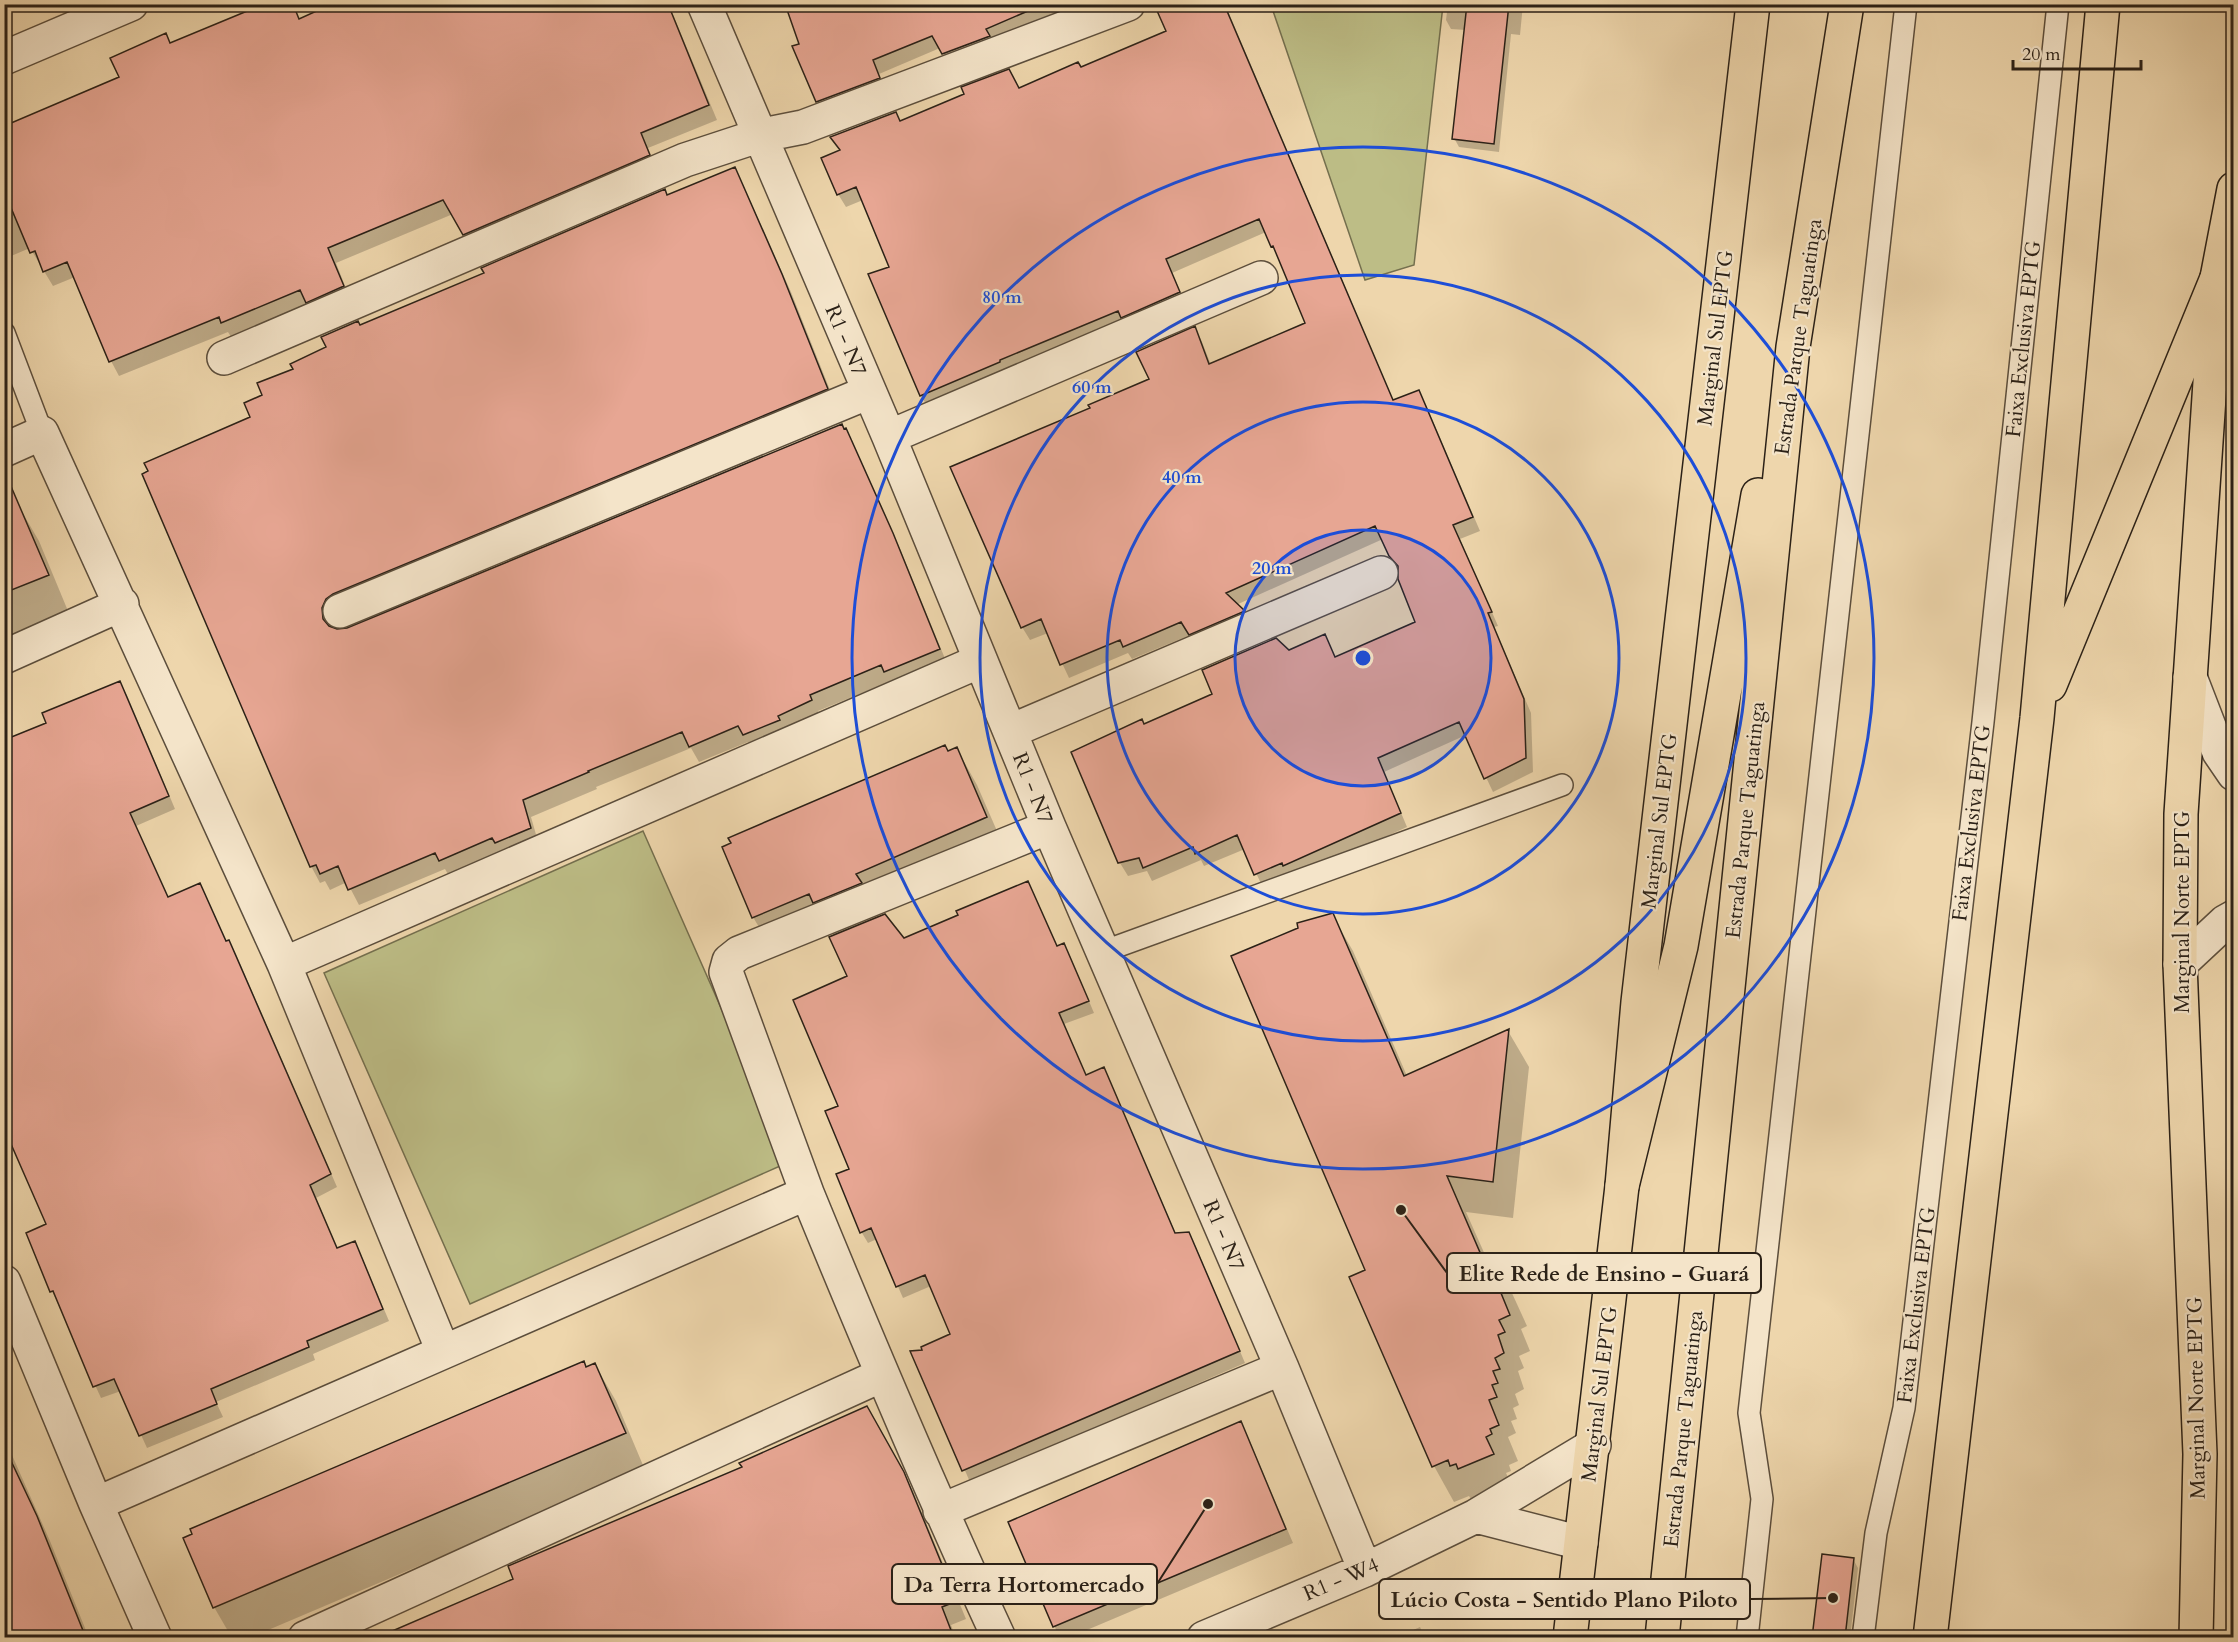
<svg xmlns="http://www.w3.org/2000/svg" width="2238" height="1642" viewBox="0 0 2238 1642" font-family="Cardo,serif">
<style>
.green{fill:#bdbd86;stroke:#746f4e;stroke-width:1.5}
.shadow{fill:#0003}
.building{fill:#e7a693;stroke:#2b2117;stroke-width:1.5}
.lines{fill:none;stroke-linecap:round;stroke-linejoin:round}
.lane-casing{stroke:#5c4e3c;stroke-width:24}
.street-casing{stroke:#5c4e3c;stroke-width:36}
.primary-casing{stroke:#2b2117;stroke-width:36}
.highway-casing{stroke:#2b2117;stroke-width:36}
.lane{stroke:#f4e4c9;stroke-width:21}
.street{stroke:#f4e4c9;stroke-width:33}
.primary{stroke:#eed6ac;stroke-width:33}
.highway{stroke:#eed6ac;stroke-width:33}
.ring{fill:none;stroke:#1d4ed8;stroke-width:3}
.labels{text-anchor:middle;stroke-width:4.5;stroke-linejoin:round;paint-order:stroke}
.street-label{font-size:21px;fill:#2b2117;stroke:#f4e4c9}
.centre{fill:#1d4ed8;stroke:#f4e4c9;stroke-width:3}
.ring-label{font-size:18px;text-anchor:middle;font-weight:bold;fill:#1d4ed8;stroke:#f4e4c9;stroke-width:4.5;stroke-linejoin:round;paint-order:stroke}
.leader{fill:none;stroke:#2b2117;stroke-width:2}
.callout-dot{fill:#2b2117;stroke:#f4e4c9;stroke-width:2}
.callout{fill:#f4e4c9;stroke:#2b2117;stroke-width:2}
.callout-label{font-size:22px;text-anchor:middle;font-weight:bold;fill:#2b2117}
</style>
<rect width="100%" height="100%" fill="#eed6ac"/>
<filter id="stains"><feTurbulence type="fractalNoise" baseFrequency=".00333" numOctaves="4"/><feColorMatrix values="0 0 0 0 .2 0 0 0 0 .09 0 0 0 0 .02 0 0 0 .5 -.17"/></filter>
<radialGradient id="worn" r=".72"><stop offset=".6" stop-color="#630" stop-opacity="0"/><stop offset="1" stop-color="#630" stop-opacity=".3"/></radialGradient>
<path class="green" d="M1271,5H1443L1414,265L1365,280Z
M643,831L789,1162L470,1304L324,973Z"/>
<path class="shadow" d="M293,4L365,181L667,4L674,17L717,120L648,148L657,170L473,249L453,214L336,263L351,301L231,337L228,332L119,376L111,361L75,277L53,286L30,248L4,259V128L121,78L166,35L171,44Z
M795,4H1058L1062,14L951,67L940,48L879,74L887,91L825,115L817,102L800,45Z
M1154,4H1225L1394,402L1418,392L1426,405L1480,531L1460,539L1498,626L1494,627L1531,713L1533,772L1493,792L1466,735L1384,772L1407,827L1292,879L1263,888L1245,849L1204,866L1201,860L1152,881L1147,871L1128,876L1120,863L1073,752L1213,695L1289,652L1325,636L1336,658L1417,623L1398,570L1383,539L1236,605L1244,612L1251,624L1198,647L1190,635L1132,659L1128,653L1069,678L1048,633L1030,640L1022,627L1092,409L1151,380L1195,328L1202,342L1211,365L1307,324L1280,259L1266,232L1172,273L1187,306L929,409L921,396L870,275L891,267L863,200L846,207L838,194L841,151L833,137L900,123L1019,89L1081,69L1166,33Z
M1448,4H1523L1520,35L1511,34L1499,152L1459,147L1454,138L1466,30L1451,29L1446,20Z
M734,169L743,185L791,292L836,405L334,616L330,628L337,631L348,630L845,430L854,446L901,551L948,666L895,688L891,681L818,711L820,717L753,751L748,742L699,762L691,748L596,787L597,789L531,817L539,845L449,876L445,869L359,905L347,882L330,890L325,881L320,883L311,866L252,417L264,396L295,370L360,326Z
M4,505H18L39,541L68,611L4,638Z
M120,683L127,695L175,809L136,826L168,898L200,885L226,942H229L236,954L337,1187L316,1198L338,1250L354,1243L361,1255L389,1321L313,1354L315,1360L216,1402L223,1417L147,1448L121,1391L101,1398L52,1291L48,724Z
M957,749L977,785L1007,854L876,910L880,917L903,940L1058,948L1070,956L1094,1013L1064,1024L1086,1077L1109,1080L1176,1234H1188L1195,1245L1245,1363L970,1482L913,1352H924L952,1335L931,1286L903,1298L877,1239L868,1243L862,1233L838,1175L851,1170L840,1106L849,977L834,936L830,929L774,953L753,917L948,752Z
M1332,915L1353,951L1407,1076L1508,1031L1529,1067L1513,1218L1466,1212L1486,1257L1491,1255L1511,1291L1527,1326L1521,1329L1530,1351L1519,1356L1524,1368L1518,1371L1524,1389L1515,1394L1519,1405L1513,1408L1517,1419L1511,1421L1516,1433L1508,1437L1518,1461L1509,1465L1511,1471L1506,1473L1514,1490L1472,1501L1469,1496L1454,1502L1434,1466L1367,1270Z
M595,1365L616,1401L645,1470L249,1638H232L214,1607L586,1368Z
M867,1408L913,1491L966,1619L951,1625L956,1638H409L515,1579Z
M1241,1423L1248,1437L1293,1543L1068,1638H1061L1054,1626Z
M4,1437L50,1541L89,1638H4Z
M1853,1559L1858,1568L1850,1638H1814Z
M1420,1627L1425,1638H1395Z
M1768,1635L1786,1638H1768Z"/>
<path class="building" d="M264,4H293L299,19L332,4H668L709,105L641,133L650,155L463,235L443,200L328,248L344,286L306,303L300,290L221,323L219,317L109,362L67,262L43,272L35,251L30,253L4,191V126L119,77L110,58L166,33L170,43Z
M785,4H1042V5L986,29L990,36L942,54L932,36L873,60L880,78L816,102L792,46L799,44Z
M1154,4H1224L1393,400L1419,390L1473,517L1453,525L1492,612L1488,613L1524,699L1526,758L1484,779L1459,722L1378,758L1401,813L1283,866L1282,863L1254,875L1237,835L1195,854L1193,847L1143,868L1139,858L1118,863L1071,752L1142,719L1144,724L1212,694L1202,670L1276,638L1289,650L1325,634L1335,657L1415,622L1398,579V566L1389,556L1375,526L1226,593L1245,611L1189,635L1181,622L1123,647L1120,640L1060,665L1041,619L1021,628L950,467L1090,408L1088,405L1149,379L1136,352L1195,326L1209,364L1305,323L1273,246L1271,247L1259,219L1166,259L1180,292L1121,318L1118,311L1000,360V362L920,396L868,274L889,267L856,187L837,195L821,158L840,150L830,137L896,112L900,121L964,94L961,87L1009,69L1019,88L1078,62L1081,67L1166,31Z
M1467,4H1509L1494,144L1452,139Z
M735,167L782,274L828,389L333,594L326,599L322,608L323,619L329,626L337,629L347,628L842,424L844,429L846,428L893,533L940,649L884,672L881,665L810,695L812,700L778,716L780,720L743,735L738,726L689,747L682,732L588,771L589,772L523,800L531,828L495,843L492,838L439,861L435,853L348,890L338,866L320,874L316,865L310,867L142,474L148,471L144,463L250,417L244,403L262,395L257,383L293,369L290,364L326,347L321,337L358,321L360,325L484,273L481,268L665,189L667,195Z
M4,470L49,575L4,593Z
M120,681L169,796L130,813L168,897L200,883L226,941L229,940L331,1174L310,1185L337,1248L355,1241L383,1309L307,1341L309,1347L211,1389L217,1404L139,1436L114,1379L93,1387L53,1291L50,1292L26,1233L46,1224L4,1128V740L46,723L42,713Z
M945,745L948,751L957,747L987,817L856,874L862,883L813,903L809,894L752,918L722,847L731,843L728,838Z
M1028,881L1057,946L1064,943L1089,1001L1059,1013L1086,1075L1104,1067L1175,1233L1189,1232L1240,1351L962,1471L910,1351L922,1350L921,1347L950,1334L925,1275L896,1287L871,1228L860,1233L836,1174L849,1169L825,1111L838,1106L793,1000L847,976L829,937L885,914L904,938L958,915L956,911Z
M1333,913L1404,1076L1509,1029L1493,1182L1447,1176L1482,1257L1491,1254L1507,1290L1501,1293L1510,1315L1499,1320L1505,1332L1498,1335L1504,1353L1495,1358L1500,1369L1493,1371L1498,1383L1492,1385L1497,1397L1489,1400L1499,1425L1490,1429L1492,1434L1486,1437L1494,1454L1458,1469L1456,1464L1450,1466L1448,1460L1432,1467L1349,1277L1365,1270L1231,956L1298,928L1297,923Z
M584,1361L586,1367L595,1363L626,1433L213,1608L183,1538L192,1534L190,1529Z
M867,1406L904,1472L957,1601L942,1607L954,1638H376L513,1579L508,1566L742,1467L739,1463Z
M1241,1421L1286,1529L1053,1627L1008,1522Z
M4,1446L37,1516L86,1638H4Z
M1822,1554L1854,1558L1845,1638H1812Z"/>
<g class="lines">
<defs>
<path id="lane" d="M4,333L42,433
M1102,952L1562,785
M1747,1638L1762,1499L1749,1413L1906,4
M1863,1638L1876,1533L1904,1408L1983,722L2058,4"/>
<path id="street" d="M704,4L889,437L1049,827L1282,1368L1365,1570
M4,58L131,4
M224,358L685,160L758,136L803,127L1128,4
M889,437L1261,278
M4,450L42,433L284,964L443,1351
M340,611L869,392
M4,657L122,604
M2190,677L2219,752L2234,774
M1011,731L1381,573
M284,964L980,661
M2180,964L2225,922L2234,917
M807,1193L726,972L729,961L739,953L1049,827
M4,1282L96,1504L155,1638
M96,1504L807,1193C868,1342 931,1491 999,1638
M940,1511L1282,1368
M1476,1516L1581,1543
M305,1638L882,1375
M1204,1638L1365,1570L1476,1516L1594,1445"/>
<path id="primary" d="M1570,1638L1622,1186L1638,1002L1753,4
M2196,1638L2200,1454L2180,964L2181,814L2217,278L2234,189"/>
<path id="highway" d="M2050,685L2217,278
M1622,1186L1681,946L1758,495
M1662,1638L1793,347L1847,4
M1930,1638L2037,718L2103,4"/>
</defs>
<use href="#lane" class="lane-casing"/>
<use href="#street" class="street-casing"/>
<use href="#primary" class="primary-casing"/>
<use href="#highway" class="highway-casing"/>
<use href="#lane" class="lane"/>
<use href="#street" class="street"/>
<use href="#primary" class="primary"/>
<use href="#highway" class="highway"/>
</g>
<circle cx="1363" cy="658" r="128" fill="#1d4ed8" fill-opacity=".12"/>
<g class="ring">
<circle cx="1363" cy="658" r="128"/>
<circle cx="1363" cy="658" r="256"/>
<circle cx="1363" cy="658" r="383"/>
<circle cx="1363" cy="658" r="511"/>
</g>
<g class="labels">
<g class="street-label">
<text transform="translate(1798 337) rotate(-82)" y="7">Estrada Parque Taguatinga</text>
<text transform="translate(1715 338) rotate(-83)" y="7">Marginal Sul EPTG</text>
<text transform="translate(2023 339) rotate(-84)" y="7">Faixa Exclusiva EPTG</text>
<text transform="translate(846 340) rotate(67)" y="7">R1 - N7</text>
<text transform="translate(1033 788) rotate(68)" y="7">R1 - N7</text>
<text transform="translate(1745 820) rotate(-84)" y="7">Estrada Parque Taguatinga</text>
<text transform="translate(1659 821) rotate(-83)" y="7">Marginal Sul EPTG</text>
<text transform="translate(1971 823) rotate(-83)" y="7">Faixa Exclusiva EPTG</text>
<text transform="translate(2182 912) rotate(-90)" y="7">Marginal Norte EPTG</text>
<text transform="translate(1224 1235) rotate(67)" y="7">R1 - N7</text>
<text transform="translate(1916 1305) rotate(-83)" y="7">Faixa Exclusiva EPTG</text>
<text transform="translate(1599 1394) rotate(-83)" y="7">Marginal Sul EPTG</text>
<text transform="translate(2196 1398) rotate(-91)" y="7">Marginal Norte EPTG</text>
<text transform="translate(1683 1429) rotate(-84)" y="7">Estrada Parque Taguatinga</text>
<text transform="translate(1341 1579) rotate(-23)" y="7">R1 - W4</text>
</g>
</g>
<circle cx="1363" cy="658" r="9" class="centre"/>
<g class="ring-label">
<text x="1002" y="303">80 m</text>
<text x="1092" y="393">60 m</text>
<text x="1182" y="483">40 m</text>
<text x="1272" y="574">20 m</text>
</g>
<path class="leader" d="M1401 1210L1447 1273M1208 1504L1157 1584M1833 1598L1750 1599"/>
<g class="callout-dot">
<circle cx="1401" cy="1210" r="6"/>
<circle cx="1208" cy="1504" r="6"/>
<circle cx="1833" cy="1598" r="6"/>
</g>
<g class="callout">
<rect x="1447" y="1253" width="314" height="40" rx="6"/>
<rect x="892" y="1564" width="265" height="40" rx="6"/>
<rect x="1379" y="1579" width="371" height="40" rx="6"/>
</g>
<g class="callout-label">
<text x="1604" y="1281">Elite Rede de Ensino - Guará</text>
<text x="1024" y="1592">Da Terra Hortomercado</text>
<text x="1564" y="1607">Lúcio Costa - Sentido Plano Piloto</text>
</g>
<rect width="2238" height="1642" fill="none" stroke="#eed6ac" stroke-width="24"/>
<rect x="6" y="6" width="2226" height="1630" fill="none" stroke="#2b2117" stroke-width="3"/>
<rect x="12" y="12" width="2214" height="1618" fill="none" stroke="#2b2117" stroke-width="1.5"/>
<path d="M2013 60v9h128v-9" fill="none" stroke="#2b2117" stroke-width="3"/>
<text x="2022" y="60" font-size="18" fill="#2b2117" stroke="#f4e4c9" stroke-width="4.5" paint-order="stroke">20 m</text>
<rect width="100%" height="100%" filter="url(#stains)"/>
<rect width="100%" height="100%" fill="url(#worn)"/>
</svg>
